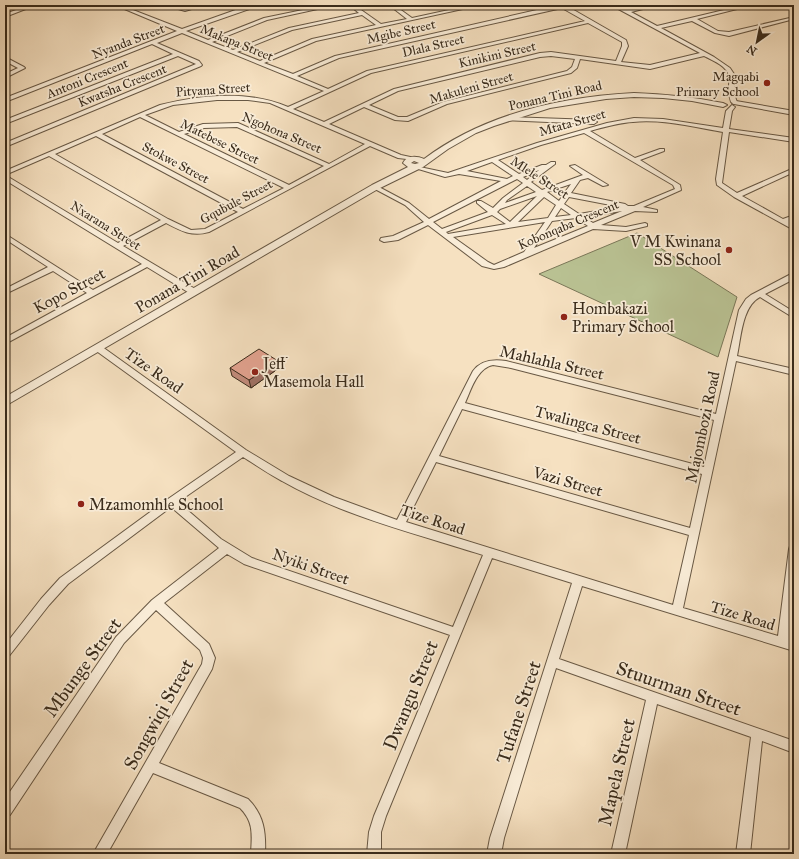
<svg xmlns="http://www.w3.org/2000/svg" width="799" height="859" viewBox="0 0 799 859" font-family="'IM FELL Great Primer',serif">
<style>
.green{fill:#bac394;stroke:#7a7758}
.lines{fill:none;stroke-linecap:round;stroke-linejoin:round}
.minor-casing{stroke:#685844;stroke-width:2}
.tertiary-casing{stroke:#685844;stroke-width:2}
.minor{fill:#f9ecd7;fill-rule:evenodd}
.tertiary{fill:#f9ecd7;fill-rule:evenodd}
.wall{fill:#c38c7c;stroke:#392b1b}
.shaded-wall{fill:#9f7265;stroke:#392b1b}
.building{fill:#e3a390;stroke:#392b1b}
.poi-dot{fill:#8f2418;stroke:#f9ecd7;stroke-width:1.5}
.labels{text-anchor:middle;stroke-width:3.5;stroke-linejoin:round;paint-order:stroke}
.far-street-label{font-size:13px;fill:#392b1b;stroke:#f9ecd7}
.far-poi-label{font-size:13px;fill:#392b1b;stroke:#f9ecd7;text-anchor:end}
.poi-label{font-size:16px;fill:#392b1b;stroke:#f9ecd7;text-anchor:start}
.street-label{font-size:16px;fill:#392b1b;stroke:#f9ecd7}
.near-street-label{font-size:19px;fill:#392b1b;stroke:#f9ecd7}
</style>
<rect width="100%" height="100%" fill="#f6e1c1"/>
<filter id="stains"><feTurbulence type="fractalNoise" baseFrequency=".005" numOctaves="4"/><feColorMatrix values="0 0 0 0 .2 0 0 0 0 .09 0 0 0 0 .02 0 0 0 .5 -.17"/></filter>
<radialGradient id="worn" r=".72"><stop offset=".6" stop-color="#630" stop-opacity="0"/><stop offset="1" stop-color="#630" stop-opacity=".3"/></radialGradient>
<path class="green" d="M637,233L737,297L718,357L539,274Z"/>
<g class="lines">
<defs>
<path id="minor" d="M30,5H36L5,17V14Z
M115,5H121L129,8L138,5H145L133,10L182,29L244,7L261,5L186,31L208,40L264,18L327,5H336L267,20L212,42L233,50L289,28L359,13L349,5H354L381,24L407,19L389,5H394L412,18L472,5H481L316,41L264,63L293,74L335,56L559,5H565L626,40L628,46L621,62L650,65L700,53L611,5H617L627,10L651,5H659L631,12L657,26L745,5H753L697,19L718,31L729,32L794,17V19L729,36L715,33L692,21L661,28L714,57L730,68L734,74V94L737,102L734,104L731,102C727,91 730,86 729,76C727,66 712,60 704,56L650,69L580,59L577,68L571,73L447,104L408,121L395,120L364,107L329,124L401,155L415,158V160L398,158L370,146L209,232C192,237 181,231 166,223L123,246L197,290V294H191L147,267L5,344V338L87,293L53,271L5,294V289L48,267L5,239V234L93,290L142,264L5,180V175L118,243L161,220L49,156L5,175V171L160,105C200,95 249,90 288,107L324,91L182,33L157,43L199,61L202,65L201,66L5,147V143L196,64L178,56L5,124V120L173,54L152,44L5,102V98L177,31ZM562,8L585,21L367,71L328,89L297,76L339,58ZM362,15L376,25L312,39L260,61L237,52L292,30ZM588,23L622,42V46L616,61L551,52L540,53L394,89L324,122L293,109L371,73ZM551,56L575,59L572,67L567,71L443,102L407,117H398L369,105L398,91L540,57ZM217,100H248L270,103L365,144L329,164L238,123L203,124L179,132L145,115L173,105ZM140,117L284,188L243,209L102,134ZM237,127L324,166L289,185L184,134L204,128ZM96,136L238,212L205,229L191,230L168,219L55,154Z
M165,5C172,5 178,8 185,8C192,8 198,5 205,5L185,11Z
M5,57L24,67L25,68L5,78V74L18,68L5,61Z
M732,105L735,107L732,111L729,129L794,138V142L729,132L722,183L737,193L794,168V172L742,196L783,219L794,215V220L789,222L794,225V230L734,197L717,185L716,179L723,132C694,127 662,119 633,122C618,123 604,127 590,131L635,158L660,149H664V151L640,160L680,185L681,190L643,207L657,210V212L635,211L601,225L626,227L645,223L647,224V226L626,231L593,229L504,267L494,269L482,266L428,225L398,240L384,242L380,240L381,238L393,236L424,222L405,205L373,188V186H377L409,203L429,219L501,181L459,174L445,177L415,168V166L448,173L537,143L607,123L634,118L663,119L723,128L726,111ZM584,133L673,185L675,189L634,206H628L625,204L571,193L580,180L588,178L603,186L608,185L575,165L570,166L583,175L542,190L531,182L555,164V162H551L546,165H542L519,174L498,160L541,145ZM492,162L513,176L507,179L467,171ZM539,170L527,180L523,177ZM517,179L523,183L503,198L493,208L481,201H477V203L488,212L442,229L433,222ZM571,184L565,192H559V194L563,195L559,201L547,192ZM527,186L536,192L505,203L507,200ZM537,196L510,222L497,212L500,209ZM544,197L556,205L548,218L518,222ZM569,197L621,207L579,214L564,204ZM561,208L571,215L555,217ZM622,211L593,223L584,217ZM492,215L506,224L448,234L446,232ZM576,218L588,226L534,248L552,221ZM545,222L524,252L494,265L488,262L453,237Z
M506,117L594,120L597,122L594,124L504,120L503,119Z
M791,274H794V279L765,294L794,312V318L760,297C742,306 741,338 737,356L794,369V375L736,361L683,608L778,636L789,549L790,546L794,545V594L789,640L794,641V651L582,586L559,659L794,741V753L762,741L750,854H736L751,737L657,704L625,854H611L646,700L556,668L504,838L501,854H487L490,838L572,583L492,558L386,816L381,832V854H367L369,832L374,816L450,635L244,564L227,554L164,603L209,644L215,658L212,669L159,763L248,799C264,815 266,832 265,854H251C252,834 254,822 240,808L153,773L107,854H93L202,664L203,658L200,650L156,610L124,643L10,815L5,816V799L116,637L152,600L219,548L171,507L68,584L49,605L9,656L5,658V645L41,599L60,578L168,499L236,452L95,350L94,348L95,346H101L246,450L289,476L334,497L397,520L473,371C481,360 494,359 506,361L716,414L739,310L746,299L751,295ZM493,365L511,368L714,420L704,467L465,403C471,390 477,368 493,365ZM462,409L702,474L690,528L439,456ZM243,457C256,465 269,474 282,481C343,516 417,534 483,555L453,627L252,558L221,539L178,502ZM436,462L689,535L673,605L406,522Z"/>
<path id="tertiary" d="M634,93C664,94 693,97 723,103L727,105L723,107L692,101L663,98L634,97L606,99L550,108L494,126L476,133L448,149L423,167L378,189L5,406V397L372,185L408,167L403,163C407,155 417,156 424,159C484,114 560,97 634,93ZM414,161L419,163L415,164L411,163Z
M736,101L794,111V115L734,104L732,103Z"/>
</defs>
<use href="#minor" class="minor-casing"/>
<use href="#tertiary" class="tertiary-casing"/>
<use href="#minor" class="minor"/>
<use href="#tertiary" class="tertiary"/>
</g>
<path class="wall" d="M230,368H279L251,388L232,376Z"/>
<path class="shaded-wall" d="M278,361L279,368L251,388L249,380Z"/>
<path class="building" d="M259,349L278,361L249,380L230,368Z"/>
<g class="poi-dot">
<circle cx="767" cy="83" r="4"/>
<circle cx="729" cy="250" r="4"/>
<circle cx="564" cy="317" r="4"/>
<circle cx="255" cy="372" r="4"/>
<circle cx="81" cy="504" r="4"/>
</g>
<g class="labels">
<g class="far-street-label">
<text transform="translate(401 31) rotate(-13)" y="5">Mgibe Street</text>
<text transform="translate(128 41) rotate(-21)" y="5">Nyanda Street</text>
<text transform="translate(237 42) rotate(22)" y="5">Makapa Street</text>
<text transform="translate(433 45) rotate(-13)" y="5">Dlala Street</text>
<text transform="translate(497 54) rotate(-13)" y="5">Kinikini Street</text>
<text transform="translate(87 78) rotate(-22)" y="5">Antoni Crescent</text>
<text transform="translate(122 85) rotate(-22)" y="5">Kwatsha Crescent</text>
<text transform="translate(471 87) rotate(-16)" y="5">Makuleni Street</text>
<text transform="translate(213 89) rotate(-4)" y="5">Pityana Street</text>
<text transform="translate(555 95) rotate(-13)" y="5">Ponana Tini Road</text>
<text transform="translate(572 122) rotate(-16)" y="5">Mtata Street</text>
<text transform="translate(282 132) rotate(23)" y="5">Ngohona Street</text>
<text transform="translate(220 141) rotate(26)" y="5">Matebese Street</text>
<text transform="translate(176 162) rotate(28)" y="5">Stokwe Street</text>
<text transform="translate(540 177) rotate(33)" y="5">Mlele Street</text>
<text transform="translate(236 201) rotate(-28)" y="5">Gqubule Street</text>
<text transform="translate(568 224) rotate(-23)" y="5">Kobonqaba Crescent</text>
<text transform="translate(106 225) rotate(32)" y="5">Nxarana Street</text>
</g>
<g class="far-poi-label">
<text x="759" y="81">Magqabi<tspan x="759" dy="15">Primary School</tspan></text>
</g>
<g class="poi-label">
<text x="721" y="247" text-anchor="end">V M Kwinana<tspan x="721" dy="18">SS School</tspan></text>
<text x="572" y="314">Hombakazi<tspan x="572" dy="18">Primary School</tspan></text>
<text x="263" y="369">Jeff<tspan x="263" dy="18">Masemola Hall</tspan></text>
<text x="89" y="510">Mzamomhle School</text>
</g>
<g class="street-label">
<text transform="translate(187 279) rotate(-30)" y="6">Ponana Tini Road</text>
<text transform="translate(69 290) rotate(-28)" y="6">Kopo Street</text>
<text transform="translate(552 362) rotate(13)" y="6">Mahlahla Street</text>
<text transform="translate(154 370) rotate(35)" y="6">Tize Road</text>
<text transform="translate(588 424) rotate(15)" y="6">Twalingca Street</text>
<text transform="translate(702 427) rotate(-78)" y="6">Majombozi Road</text>
<text transform="translate(568 481) rotate(16)" y="6">Vazi Street</text>
<text transform="translate(433 519) rotate(18)" y="6">Tize Road</text>
<text transform="translate(311 566) rotate(19)" y="6">Nyiki Street</text>
<text transform="translate(743 615) rotate(17)" y="6">Tize Road</text>
</g>
<g class="near-street-label">
<text transform="translate(82 667) rotate(-54)" y="7">Mbunge Street</text>
<text transform="translate(679 688) rotate(19)" y="7">Stuurman Street</text>
<text transform="translate(410 695) rotate(-68)" y="7">Dwangu Street</text>
<text transform="translate(518 712) rotate(-72)" y="7">Tufane Street</text>
<text transform="translate(158 714) rotate(-61)" y="7">Songwiqi Street</text>
<text transform="translate(616 772) rotate(-77)" y="7">Mapela Street</text>
</g>
</g>
<rect width="799" height="859" fill="none" stroke="#f6e1c1" stroke-width="20"/>
<rect x="6" y="6" width="787" height="847" fill="none" stroke="#392b1b" stroke-width="2"/>
<rect x="10" y="10" width="779" height="839" fill="none" stroke="#392b1b"/>
<g transform="translate(757 42) rotate(213)" stroke="#f9ecd7" stroke-width="3" paint-order="stroke">
<path d="M0-3L7 15L0 10L-7 15Z" fill="#392b1b"/>
<text y="-6" font-size="11" font-weight="bold" text-anchor="middle" fill="#392b1b">N</text>
</g>
<rect width="100%" height="100%" filter="url(#stains)"/>
<rect width="100%" height="100%" fill="url(#worn)"/>
</svg>
